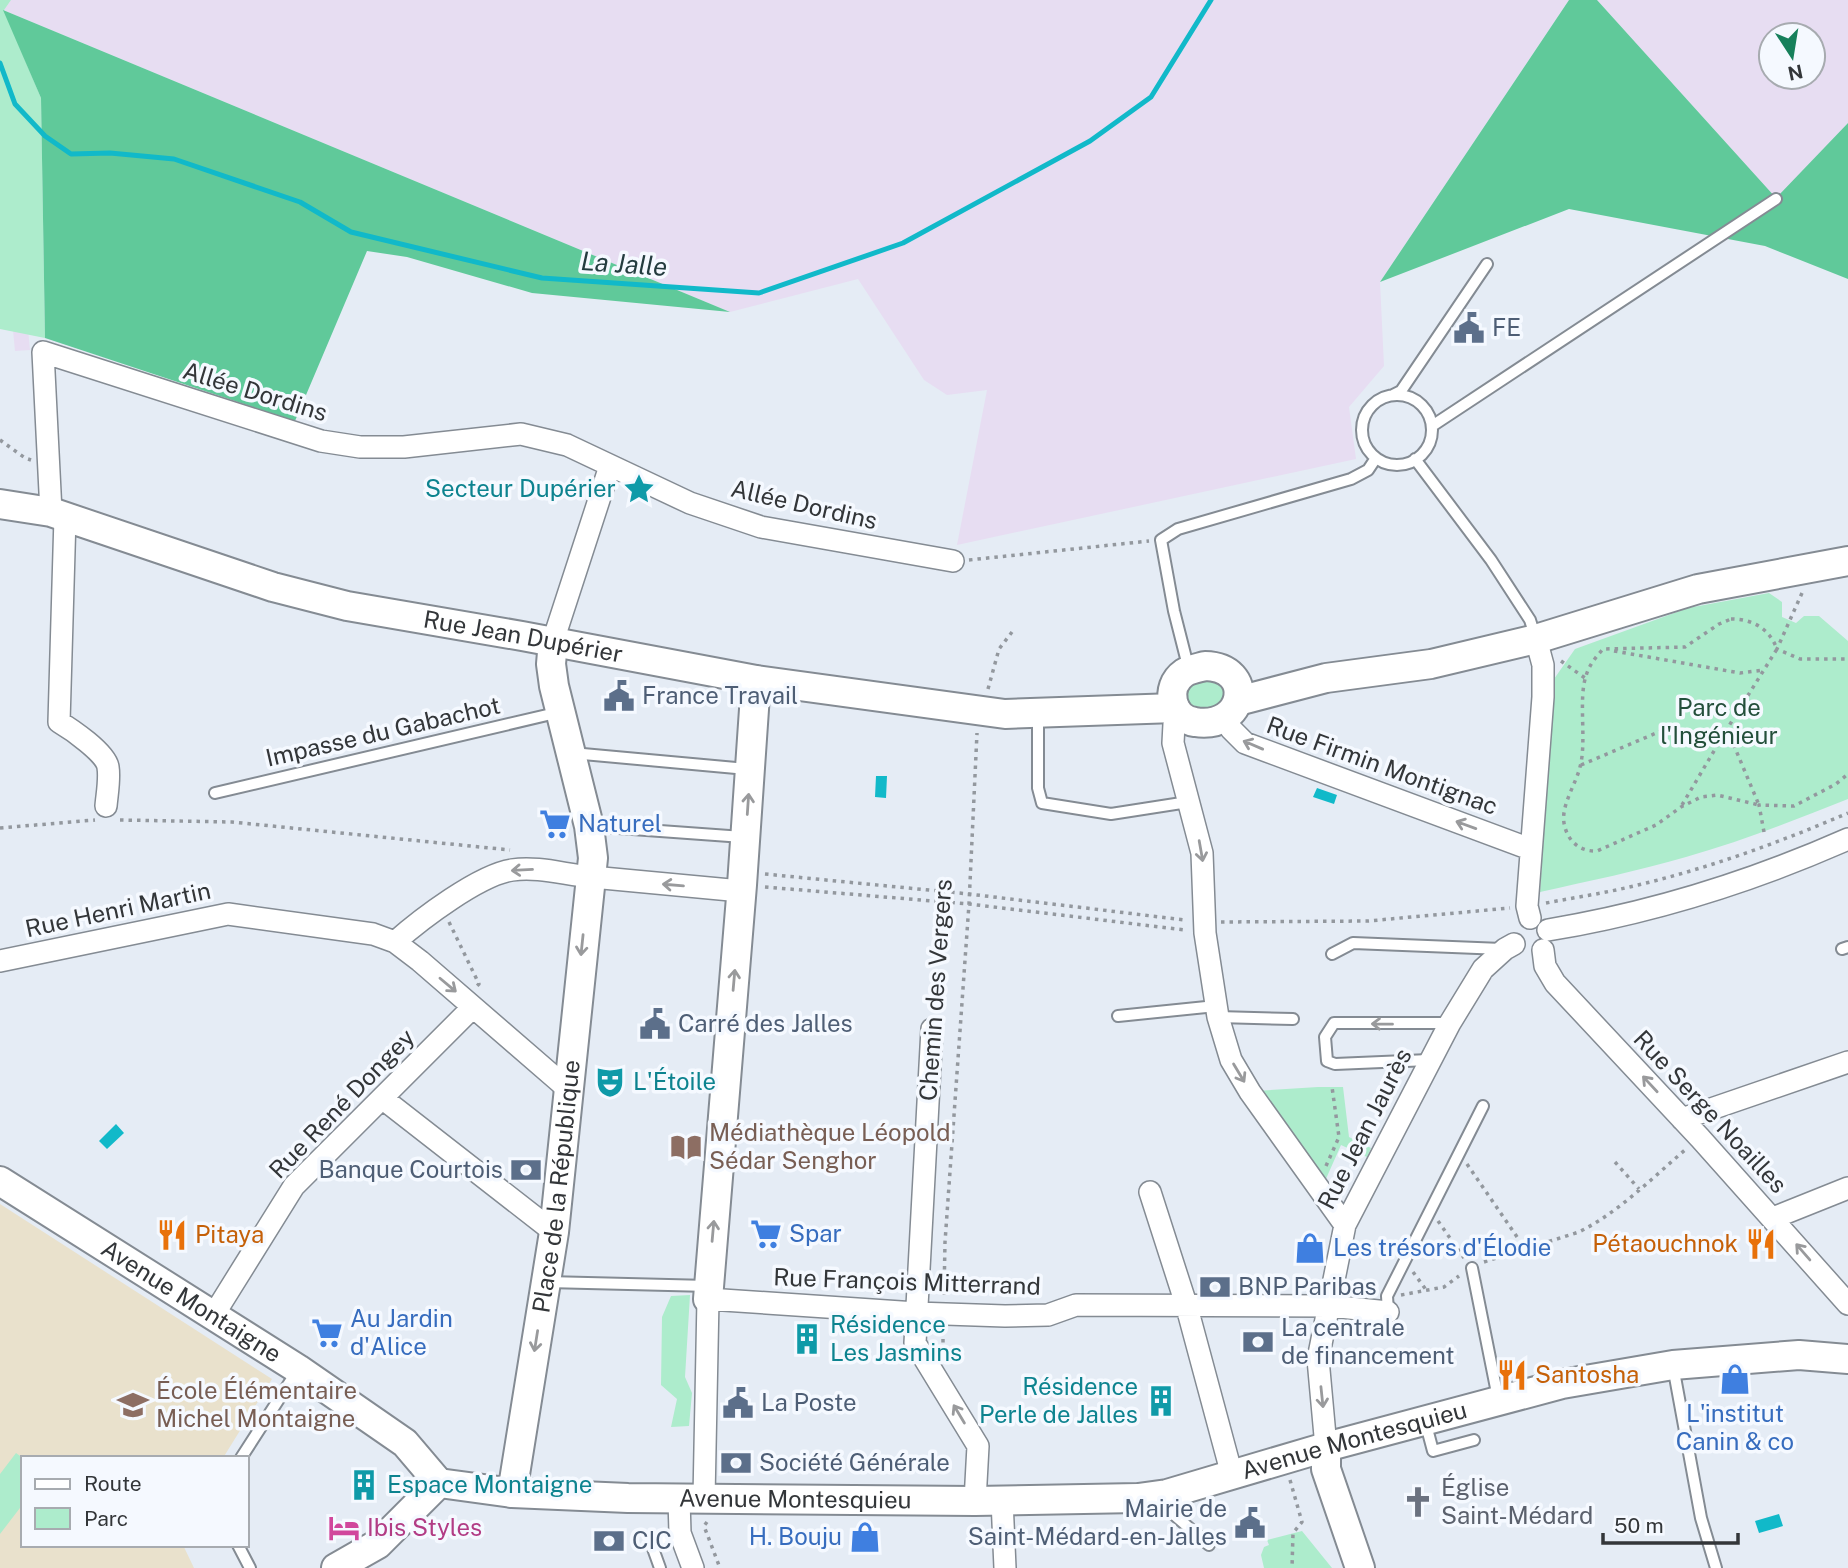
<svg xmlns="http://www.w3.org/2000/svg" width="1848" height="1568" viewBox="0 0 1848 1568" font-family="'Public Sans',sans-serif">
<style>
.industrial{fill:#e7ddf2;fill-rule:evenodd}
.education{fill:#e9e1cc}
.green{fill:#adeccc}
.forest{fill:#60c99a}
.water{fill:#11b9c9}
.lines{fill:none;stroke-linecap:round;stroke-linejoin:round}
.stream{stroke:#11b9c9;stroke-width:5}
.lane-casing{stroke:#848b93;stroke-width:14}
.street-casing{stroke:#848b93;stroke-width:24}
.secondary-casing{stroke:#848b93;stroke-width:32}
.path{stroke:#93989e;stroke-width:3.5;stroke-dasharray:3.5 5;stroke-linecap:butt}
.lane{stroke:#fff;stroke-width:10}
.street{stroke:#fff;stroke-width:21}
.secondary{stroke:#fff;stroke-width:28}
.oneway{stroke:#999a9c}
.labels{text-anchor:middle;stroke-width:7;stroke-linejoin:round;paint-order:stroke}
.service-label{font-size:24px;fill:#4e5e75;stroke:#f5f9ff;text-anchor:start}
.street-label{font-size:24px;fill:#333639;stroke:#f5f9ff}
.culture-label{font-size:24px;fill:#0d838f;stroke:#f5f9ff;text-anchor:start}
.park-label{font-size:24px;fill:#234f3b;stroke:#f5f9ff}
.shop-label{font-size:24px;fill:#366cbe;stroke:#f5f9ff;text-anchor:start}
.education-label{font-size:24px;fill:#785e54;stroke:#f5f9ff;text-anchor:start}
.food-label{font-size:24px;fill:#c56008;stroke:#f5f9ff;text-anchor:start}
.worship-label{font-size:24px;fill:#5b616d;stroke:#f5f9ff;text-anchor:start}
.hotel-label{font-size:24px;fill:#b23c85;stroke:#f5f9ff;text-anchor:start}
.water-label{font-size:26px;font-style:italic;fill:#243c3f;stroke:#f5f9ff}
</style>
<rect width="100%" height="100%" fill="#e5ecf5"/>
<path class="industrial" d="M11,0H1569L1380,282L1384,366L1349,407L1356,459L957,545L987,390L947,395L924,380L858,279L730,312L3,10Z
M1597,0H1848V123L1776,199ZM1771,35H1813V77H1771Z
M28,329L30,350L15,351L13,330Z"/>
<path class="education" d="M0,1204L272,1379L223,1458H23V1545H183L194,1568H0Z"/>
<path class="green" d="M0,0H11L4,10L41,98L45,338L0,329Z
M1769,593L1782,602V617L1796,623L1804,616H1819L1848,641V799C1795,820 1742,841 1686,857C1638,871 1589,881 1540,892L1554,679L1575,649L1688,608Z
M1214,680L1224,687L1226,694L1222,706L1196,712L1186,704L1185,690L1194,681Z
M1318,1087H1343L1349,1137L1371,1148L1367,1157L1341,1145L1325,1181L1256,1091Z
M690,1295L685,1377L692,1393L689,1426L671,1427L677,1399L661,1385L662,1317L671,1296Z
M16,1453L23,1458V1504L0,1534V1474Z
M1302,1531L1332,1568H1264L1261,1555L1264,1547L1269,1545L1267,1540Z"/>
<path class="forest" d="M1569,0H1597L1776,198L1848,123V279L1765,246L1569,209L1380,282Z
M3,10L730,312L532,293L407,257L367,251L295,421L45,338L41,98Z"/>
<path class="water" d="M876,776H887L886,798L875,797Z
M1317,788L1337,795L1334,804L1313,797Z
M116,1124L124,1133L107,1149L99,1141Z
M1779,1514L1783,1526L1759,1533L1755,1521Z"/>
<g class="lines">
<path class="stream" d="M0,63L15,104L45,136L71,154L110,153L174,159L300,202L351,232L542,278L759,293L903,243L1090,141L1151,97L1211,0"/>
<defs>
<path id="lane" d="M1393,395L1401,391L1487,264
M1362 430a35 35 0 1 1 70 0a35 35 0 1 1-70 0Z
M1432,426L1776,199
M1415,459L1491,560L1530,620L1536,639
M1189,670L1174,611L1161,540L1178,529L1351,479L1368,470L1376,458
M1038,714V788L1042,803L1111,814L1188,802
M572,753L747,769
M215,793L560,712
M591,826L743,837
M1842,949L1848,947
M1332,954L1353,943L1502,949
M1118,1016L1216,1006
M1218,1017L1293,1019
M1429,1060L1335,1064L1327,1061L1325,1037L1334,1023H1450
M1472,1268L1498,1398
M547,1282L709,1286
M1388,1312L1387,1296L1483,1106
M1673,1366L1701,1518L1716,1568
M1425,1421L1433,1451L1474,1440
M241,1458L297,1371
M1168,1496L1172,1513L1209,1545
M238,1545L250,1568
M660,1568L651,1543L680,1533"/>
<path id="street" d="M51,512L43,352L321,441L360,447H404L521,434L567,445L690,503L761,527L953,561
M65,517L59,722C71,729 106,753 108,767C110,779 107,794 106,806
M553,641L610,466
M1181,716L1174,724L1173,743L1202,853L1205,933L1218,1017L1231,1060L1250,1092L1345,1225
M1226,718L1231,729L1245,743L1530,849
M1530,918L1527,906L1543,697V665L1536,639
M1548,930C1651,913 1753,881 1848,839
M395,942C421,919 479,875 512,870C539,866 566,875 592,877C642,882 692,886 741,891
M1543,950L1545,966L1555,983L1700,1138L1848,1304
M0,961L228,914L373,934L395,942L420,961L561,1083L570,1087
M932,1029L915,1343L978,1446L975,1501
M382,1098L554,1232
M1682,1119L1848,1062
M1150,1192L1186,1304L1232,1475
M1773,1218L1848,1188
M213,1316L294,1186L473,1007
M1326,1447L1318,1359L1345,1225L1450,1023L1483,969L1505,949L1514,944
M704,1498L708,1299L916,1313L1005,1316L1048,1315L1076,1305L1330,1306L1388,1312
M679,1499L680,1533L693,1568
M1002,1500L1005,1568"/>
<g id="secondary">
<path id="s1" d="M0,504L51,512L273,587L347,606L522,636L756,680L1005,714L1175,708"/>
<path d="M1205,666C1256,667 1246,730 1195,722C1171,719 1164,687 1184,673C1190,669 1198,668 1205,666Z"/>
<path d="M1238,701L1326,678L1431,664L1536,639L1698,589L1848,561"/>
<path id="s2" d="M0,1181L298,1369L405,1443L439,1483"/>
<path d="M708,1299L742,885L756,680"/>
<path d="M1326,1447V1469L1360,1568"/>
<path id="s3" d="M439,1483L512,1493L628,1498L975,1501L1138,1498L1167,1494L1326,1447L1562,1384L1673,1365L1799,1355L1848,1359"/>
<path id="s4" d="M512,1493L554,1232L593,858L589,826L554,686L551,664L553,641"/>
<path d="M336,1568L378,1544L439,1483"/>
</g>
</defs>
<use href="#lane" class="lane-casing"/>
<use href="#street" class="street-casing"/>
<use href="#secondary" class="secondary-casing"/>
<path class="path" d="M0,440L25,458L31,460
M969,560L1149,541
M1802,593L1777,649L1800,659H1848
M1731,619C1752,619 1769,628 1777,649L1727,729L1759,805L1717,795L1701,797L1681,807L1656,825L1597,851C1580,852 1567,841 1564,823C1561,805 1576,784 1580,767C1587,742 1578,699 1586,676C1589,665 1596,657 1603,649L1685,647L1719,624Z
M1614,651L1740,673L1764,670
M1561,661L1585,678
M988,689L999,649L1012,632
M1581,765L1661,731L1716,745
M1682,805L1727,729
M120,820L232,822L510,850
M0,828L95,820
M1764,832L1759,805L1794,806L1836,784L1848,774
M765,874L969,894L1185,920
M765,887L969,904L1185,930
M1546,903C1572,898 1599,894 1625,888C1701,871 1776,844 1848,813
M449,922L479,984L476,987
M1221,922L1368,921L1510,908
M1615,1162L1639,1189
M1467,1164L1526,1250
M1326,1166L1339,1137L1332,1087
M1438,1221L1464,1258
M1484,1262L1579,1232C1619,1212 1651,1179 1685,1150
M1413,1272L1427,1291
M944,1295L945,1242L969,904L977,733
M1401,1295L1444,1287L1459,1276
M943,1351V1330
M1290,1480L1302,1522L1293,1533L1292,1568
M707,1522L704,1526L720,1568"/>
<use href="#lane" class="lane"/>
<use href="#street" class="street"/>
<use href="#secondary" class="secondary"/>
</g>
<defs><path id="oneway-shaft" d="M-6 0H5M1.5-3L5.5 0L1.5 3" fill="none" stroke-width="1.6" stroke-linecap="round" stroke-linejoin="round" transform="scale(1.75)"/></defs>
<g class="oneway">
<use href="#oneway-shaft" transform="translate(1253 745) rotate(-157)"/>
<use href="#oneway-shaft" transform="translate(748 804) rotate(-86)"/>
<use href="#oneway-shaft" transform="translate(1466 825) rotate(-160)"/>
<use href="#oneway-shaft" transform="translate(1201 851) rotate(80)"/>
<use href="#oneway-shaft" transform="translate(522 870) rotate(177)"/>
<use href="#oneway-shaft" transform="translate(673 885) rotate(-175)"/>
<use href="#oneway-shaft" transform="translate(582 945) rotate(96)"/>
<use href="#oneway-shaft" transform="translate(734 980) rotate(-85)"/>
<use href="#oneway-shaft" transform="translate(448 985) rotate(40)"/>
<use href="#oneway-shaft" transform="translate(1382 1024) rotate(-179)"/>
<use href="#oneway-shaft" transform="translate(1239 1073) rotate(59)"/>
<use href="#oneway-shaft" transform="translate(1650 1084) rotate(-133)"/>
<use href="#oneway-shaft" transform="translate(713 1231) rotate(-85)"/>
<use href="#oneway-shaft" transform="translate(1803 1252) rotate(-131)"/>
<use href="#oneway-shaft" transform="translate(536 1341) rotate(99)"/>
<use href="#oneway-shaft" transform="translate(1322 1397) rotate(84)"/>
<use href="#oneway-shaft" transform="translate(959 1414) rotate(-121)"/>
</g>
<defs>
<symbol id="civic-bare" viewBox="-9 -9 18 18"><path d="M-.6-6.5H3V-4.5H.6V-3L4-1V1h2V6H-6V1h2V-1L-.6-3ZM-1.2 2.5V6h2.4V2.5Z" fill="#5c6f8a" stroke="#f5f9ff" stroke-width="2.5" paint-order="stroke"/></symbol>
<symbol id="sight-bare" viewBox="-9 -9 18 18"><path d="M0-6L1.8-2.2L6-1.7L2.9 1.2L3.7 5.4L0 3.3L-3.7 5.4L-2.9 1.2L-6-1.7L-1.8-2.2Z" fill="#0f9aa8" stroke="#f5f9ff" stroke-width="2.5" paint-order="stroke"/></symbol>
<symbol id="supermarket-bare" viewBox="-9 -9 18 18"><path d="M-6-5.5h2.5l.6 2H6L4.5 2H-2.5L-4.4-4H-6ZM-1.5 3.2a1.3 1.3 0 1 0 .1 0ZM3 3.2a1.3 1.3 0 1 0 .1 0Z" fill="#3f7fe0" stroke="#f5f9ff" stroke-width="2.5" paint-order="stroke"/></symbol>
<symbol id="theatre-bare" viewBox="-9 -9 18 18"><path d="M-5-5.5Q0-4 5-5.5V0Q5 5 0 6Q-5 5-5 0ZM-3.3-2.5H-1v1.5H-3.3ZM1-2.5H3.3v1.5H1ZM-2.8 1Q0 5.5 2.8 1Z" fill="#0f9aa8" stroke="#f5f9ff" stroke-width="2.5" paint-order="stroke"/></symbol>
<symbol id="library-bare" viewBox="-9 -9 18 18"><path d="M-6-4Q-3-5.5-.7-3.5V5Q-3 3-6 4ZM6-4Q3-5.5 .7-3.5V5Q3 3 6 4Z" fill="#8d6e63" stroke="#f5f9ff" stroke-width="2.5" paint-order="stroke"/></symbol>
<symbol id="bank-bare" viewBox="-9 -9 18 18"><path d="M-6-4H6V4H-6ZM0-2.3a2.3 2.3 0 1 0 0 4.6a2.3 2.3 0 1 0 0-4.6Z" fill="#5c6f8a" stroke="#f5f9ff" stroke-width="2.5" paint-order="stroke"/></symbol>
<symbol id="restaurant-bare" viewBox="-9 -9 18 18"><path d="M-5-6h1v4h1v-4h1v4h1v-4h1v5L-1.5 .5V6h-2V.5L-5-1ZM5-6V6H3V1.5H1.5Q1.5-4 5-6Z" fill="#e8710a" stroke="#f5f9ff" stroke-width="2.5" paint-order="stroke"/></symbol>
<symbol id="shop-bare" viewBox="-9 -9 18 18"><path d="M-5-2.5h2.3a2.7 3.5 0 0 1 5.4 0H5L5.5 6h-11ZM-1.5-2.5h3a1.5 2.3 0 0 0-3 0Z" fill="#3f7fe0" stroke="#f5f9ff" stroke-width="2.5" paint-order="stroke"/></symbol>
<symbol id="building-bare" viewBox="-9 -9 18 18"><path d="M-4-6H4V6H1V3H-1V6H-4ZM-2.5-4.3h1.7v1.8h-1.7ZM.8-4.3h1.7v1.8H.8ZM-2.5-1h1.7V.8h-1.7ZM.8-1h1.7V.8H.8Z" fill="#0f9aa8" stroke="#f5f9ff" stroke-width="2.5" paint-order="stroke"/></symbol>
<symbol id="school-bare" viewBox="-9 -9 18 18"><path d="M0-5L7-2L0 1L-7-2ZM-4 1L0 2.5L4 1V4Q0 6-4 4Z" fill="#8d6e63" stroke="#f5f9ff" stroke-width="2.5" paint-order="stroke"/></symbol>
<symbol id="church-bare" viewBox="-9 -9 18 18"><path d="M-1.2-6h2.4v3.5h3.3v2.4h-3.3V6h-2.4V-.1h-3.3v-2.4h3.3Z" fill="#6b7280" stroke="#f5f9ff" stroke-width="2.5" paint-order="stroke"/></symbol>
<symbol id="hotel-bare" viewBox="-9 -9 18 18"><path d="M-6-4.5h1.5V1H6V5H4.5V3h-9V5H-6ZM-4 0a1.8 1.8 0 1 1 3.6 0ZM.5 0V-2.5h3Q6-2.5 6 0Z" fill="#d1479c" stroke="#f5f9ff" stroke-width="2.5" paint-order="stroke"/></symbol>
</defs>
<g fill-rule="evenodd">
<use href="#civic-bare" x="1447" y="306" width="44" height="44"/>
<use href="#sight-bare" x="617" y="467" width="44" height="44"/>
<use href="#civic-bare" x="597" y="674" width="44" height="44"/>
<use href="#supermarket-bare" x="533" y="802" width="44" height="44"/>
<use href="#civic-bare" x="633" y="1002" width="44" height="44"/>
<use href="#theatre-bare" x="588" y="1060" width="44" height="44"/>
<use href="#library-bare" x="664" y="1125" width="44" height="44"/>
<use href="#bank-bare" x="504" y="1148" width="44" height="44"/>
<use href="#supermarket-bare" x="744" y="1212" width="44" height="44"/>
<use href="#restaurant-bare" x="150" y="1213" width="44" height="44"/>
<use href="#restaurant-bare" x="1739" y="1222" width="44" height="44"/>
<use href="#shop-bare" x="1288" y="1226" width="44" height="44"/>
<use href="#bank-bare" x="1193" y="1265" width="44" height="44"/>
<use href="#supermarket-bare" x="305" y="1311" width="44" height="44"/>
<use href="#building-bare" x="785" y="1317" width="44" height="44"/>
<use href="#bank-bare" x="1236" y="1320" width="44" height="44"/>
<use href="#restaurant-bare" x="1490" y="1353" width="44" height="44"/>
<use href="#shop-bare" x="1713" y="1357" width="44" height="44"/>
<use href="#building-bare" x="1139" y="1379" width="44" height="44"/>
<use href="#civic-bare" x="716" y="1381" width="44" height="44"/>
<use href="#school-bare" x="111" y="1383" width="44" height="44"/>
<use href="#bank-bare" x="714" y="1441" width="44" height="44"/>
<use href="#building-bare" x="342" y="1463" width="44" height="44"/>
<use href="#church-bare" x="1396" y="1480" width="44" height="44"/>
<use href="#civic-bare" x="1228" y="1501" width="44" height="44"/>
<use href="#hotel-bare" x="322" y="1506" width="44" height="44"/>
<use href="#shop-bare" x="843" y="1515" width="44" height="44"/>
<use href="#bank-bare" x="587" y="1519" width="44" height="44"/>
</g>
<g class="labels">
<g class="service-label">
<text x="1492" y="336">FE</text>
<text x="642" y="704">France Travail</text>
<text x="678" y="1032">Carré des Jalles</text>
<text x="503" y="1178" text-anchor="end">Banque Courtois</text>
<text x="1238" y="1295">BNP Paribas</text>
<text x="1281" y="1336">La centrale<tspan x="1281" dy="28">de financement</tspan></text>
<text x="761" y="1411">La Poste</text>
<text x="759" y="1471">Société Générale</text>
<text x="1227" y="1517" text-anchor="end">Mairie de<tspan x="1227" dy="28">Saint-Médard-en-Jalles</tspan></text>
<text x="632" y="1549">CIC</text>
</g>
<g class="street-label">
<text transform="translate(255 392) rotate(17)" y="8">Allée Dordins</text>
<text transform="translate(804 505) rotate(13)" y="8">Allée Dordins</text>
<text dy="8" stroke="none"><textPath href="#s1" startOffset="541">Rue Jean Dupérier</textPath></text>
<text transform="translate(383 732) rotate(-13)" y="8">Impasse du Gabachot</text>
<text transform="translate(1382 766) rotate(20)" y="8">Rue Firmin Montignac</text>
<text transform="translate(118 910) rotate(-12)" y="8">Rue Henri Martin</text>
<text transform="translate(936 990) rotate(-86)" y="8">Chemin des Vergers</text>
<text transform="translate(342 1104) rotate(-46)" y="8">Rue René Dongey</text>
<text transform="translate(1710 1112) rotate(47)" y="8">Rue Serge Noailles</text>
<text transform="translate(1365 1129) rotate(-63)" y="8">Rue Jean Jaurès</text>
<text dy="8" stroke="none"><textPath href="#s4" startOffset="310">Place de la République</textPath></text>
<text transform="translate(907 1282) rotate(2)" y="8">Rue François Mitterrand</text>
<text dy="8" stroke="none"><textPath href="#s2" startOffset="226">Avenue Montaigne</textPath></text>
<text dy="8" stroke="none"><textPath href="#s3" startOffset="924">Avenue Montesquieu</textPath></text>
<text dy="8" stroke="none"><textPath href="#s3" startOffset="357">Avenue Montesquieu</textPath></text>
</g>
<g class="culture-label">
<text x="616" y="497" text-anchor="end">Secteur Dupérier</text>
<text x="633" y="1090">L'Étoile</text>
<text x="830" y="1333">Résidence<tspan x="830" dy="28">Les Jasmins</tspan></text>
<text x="1138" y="1395" text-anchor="end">Résidence<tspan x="1138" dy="28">Perle de Jalles</tspan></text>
<text x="387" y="1493">Espace Montaigne</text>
</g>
<g class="park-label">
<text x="1719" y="716">Parc de<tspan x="1719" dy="28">l'Ingénieur</tspan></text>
</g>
<g class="shop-label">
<text x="578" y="832">Naturel</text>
<text x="789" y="1242">Spar</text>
<text x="1333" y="1256">Les trésors d'Élodie</text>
<text x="350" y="1327">Au Jardin<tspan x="350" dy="28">d'Alice</tspan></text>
<text x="1735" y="1422" text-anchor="middle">L'institut<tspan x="1735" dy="28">Canin &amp; co</tspan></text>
<text x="842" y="1545" text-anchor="end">H. Bouju</text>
</g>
<g class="education-label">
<text x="709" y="1141">Médiathèque Léopold<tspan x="709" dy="28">Sédar Senghor</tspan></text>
<text x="156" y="1399">École Élémentaire<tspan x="156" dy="28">Michel Montaigne</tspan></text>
</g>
<g class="food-label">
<text x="195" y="1243">Pitaya</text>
<text x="1738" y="1252" text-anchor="end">Pétaouchnok</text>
<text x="1535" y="1383">Santosha</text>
</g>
<g class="worship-label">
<text x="1441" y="1496">Église<tspan x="1441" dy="28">Saint-Médard</tspan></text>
</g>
<g class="hotel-label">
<text x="367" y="1536">Ibis Styles</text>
</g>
<g class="water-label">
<text transform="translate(624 264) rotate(4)" y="9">La Jalle</text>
</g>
</g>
<rect x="21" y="1456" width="228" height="91" fill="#f5f9ff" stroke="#a7abb0" stroke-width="2"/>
<rect x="35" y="1479" width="35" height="10" fill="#ffffff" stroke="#a7abb0" stroke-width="2"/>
<text x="84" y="1491" font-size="21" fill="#333639">Route</text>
<rect x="35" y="1508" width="35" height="21" fill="#adeccc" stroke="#a7abb0" stroke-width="2"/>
<text x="84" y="1526" font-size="21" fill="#333639">Parc</text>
<g transform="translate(1792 56) rotate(168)"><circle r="33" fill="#f5f9ff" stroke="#a7abb0" stroke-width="2"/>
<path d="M0-5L12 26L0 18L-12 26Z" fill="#17805b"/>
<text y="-10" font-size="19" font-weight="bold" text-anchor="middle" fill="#333639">N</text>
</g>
<path d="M1603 1533v10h135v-10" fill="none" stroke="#333639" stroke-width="3.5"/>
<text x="1614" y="1533" font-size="21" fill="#333639" stroke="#f5f9ff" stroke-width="5" paint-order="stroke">50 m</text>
</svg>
